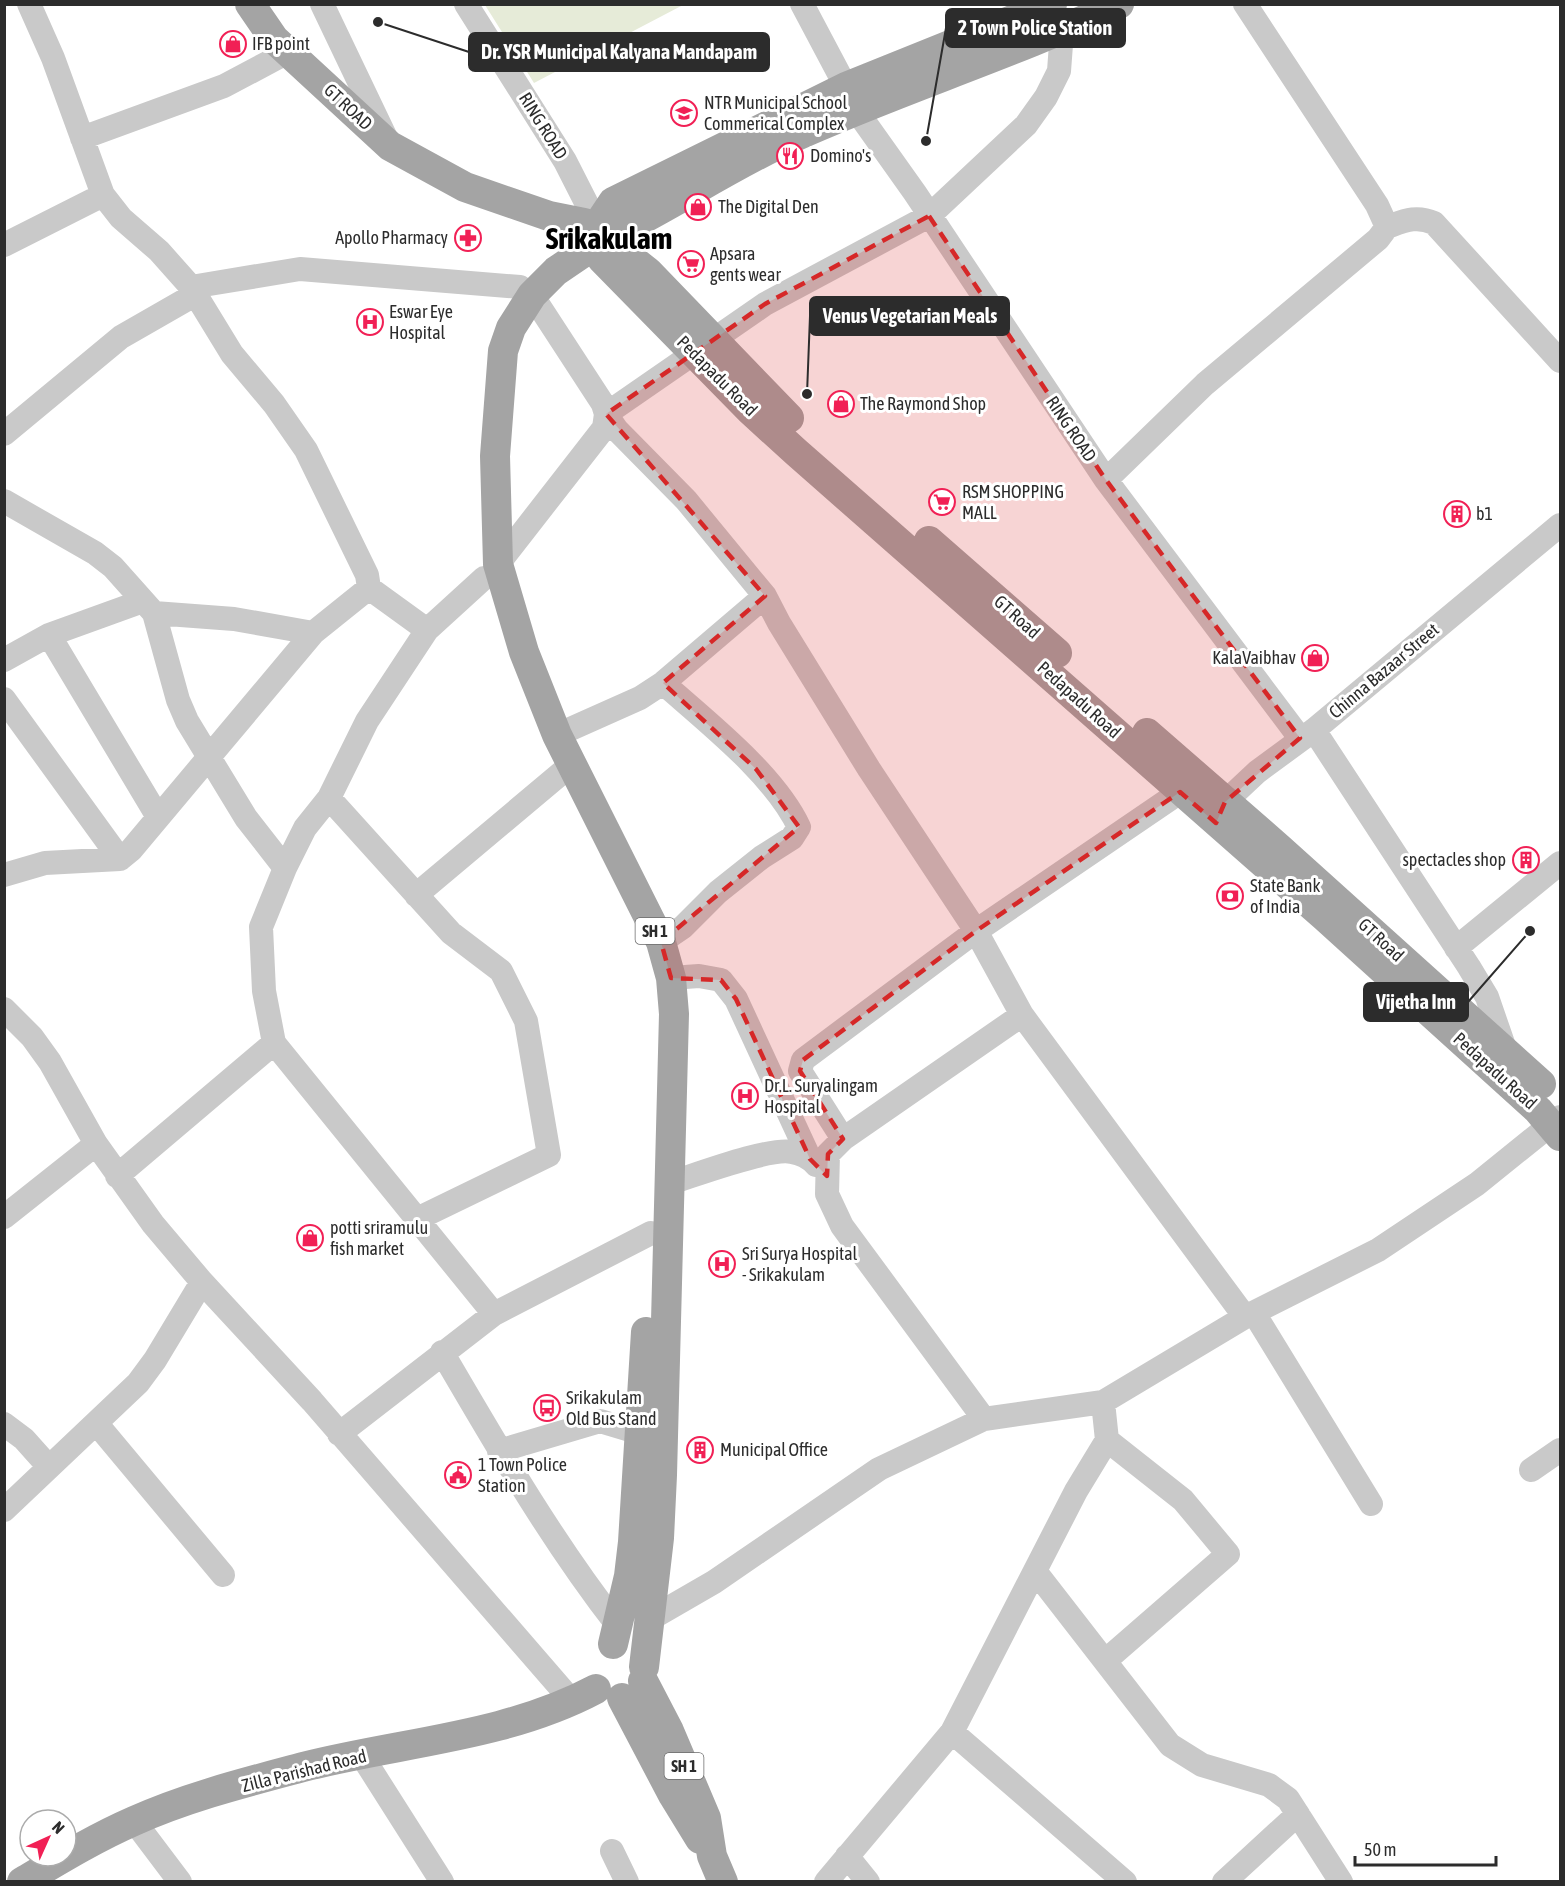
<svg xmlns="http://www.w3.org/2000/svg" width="1565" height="1886" viewBox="0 0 1565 1886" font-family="'Asap Condensed',sans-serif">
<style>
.green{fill:#e6ebd8}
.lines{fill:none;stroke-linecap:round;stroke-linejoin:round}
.minor{stroke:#c9c9c9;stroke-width:24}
.major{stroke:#a4a4a4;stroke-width:30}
.marked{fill:#d62828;fill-opacity:0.2;stroke:#d62828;stroke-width:4.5;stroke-dasharray:12 8;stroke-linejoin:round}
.labels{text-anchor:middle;stroke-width:6;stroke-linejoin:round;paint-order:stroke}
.shield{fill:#fff;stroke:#6b6b6b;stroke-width:1.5}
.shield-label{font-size:16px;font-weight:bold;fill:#2c2c2c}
.poi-label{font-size:18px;fill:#2c2c2c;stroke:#fff;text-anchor:start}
.street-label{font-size:18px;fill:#2c2c2c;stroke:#fff}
.town-label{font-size:30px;font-weight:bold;fill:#000;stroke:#fff}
.leader{fill:none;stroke:#2c2c2c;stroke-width:2}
.callout-dot{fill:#2c2c2c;stroke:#fff;stroke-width:2}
.callout{fill:#2c2c2c;stroke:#2c2c2c;stroke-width:2}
.callout-label{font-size:20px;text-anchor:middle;font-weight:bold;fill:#fff}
</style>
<rect width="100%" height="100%" fill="#fff"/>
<path class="green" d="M485,5H683L534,83Z"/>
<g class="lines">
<path class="minor" d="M29,4L53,58L103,195L121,218L159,251L191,287L232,354L274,404L306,450L367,575L369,588L427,630
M322,4L386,138
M466,4L565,161L595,220
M802,4L846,87
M856,110L915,193L1106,480L1300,738
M82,138L224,86L288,52
M1387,227C1404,221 1416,215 1434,223L1560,361
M4,245L103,195
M191,287L300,269L520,287
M532,295L603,404L606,414L617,430L686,500L765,596L779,623L869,769L976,931L1022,1015L843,1139L828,1154L827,1194L842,1226L984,1419
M4,434L121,337L196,294
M1106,480L1205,384L1378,239L1387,227L1377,205L1245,4
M4,501L95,553L113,567L154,613L234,619L313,633
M498,564L604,428L606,414L765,304L929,216L1026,125L1046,97L1059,71L1062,31
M484,578L427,630L367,721L329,798L305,828L285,868L261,927L264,991L274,1043L494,1314
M154,613L178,700L187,721L246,818L285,868
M49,635L158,817
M4,660L49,635L143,601
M4,699L120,859L131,850L313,633L369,588
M1314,730L1469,967L1487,997L1506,1052
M557,735L640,698L663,683L765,596
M329,798L451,933L501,971L526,1021L549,1155L417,1219
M1219,816L1225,802L1257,772L1314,730L1560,525
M4,875L45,863L120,859
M416,895L572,764
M661,942L683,927L718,892L762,857L792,838L799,827C774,774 707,722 663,683
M1456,948L1560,863
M671,978L699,976L721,980L736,999L810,1159
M4,1009L32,1037L50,1062L96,1144L153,1224L202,1282L312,1401L572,1701
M1022,1015L1245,1317
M843,1139L800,1071L803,1060L976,931L1180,792
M117,1176L274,1043
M670,1183C696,1175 769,1147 792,1152C800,1153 810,1158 816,1165
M4,1217L96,1144
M1254,1313L1371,1504
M442,1352C497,1446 551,1540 618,1626
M96,1423L223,1575
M4,1424L24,1439L49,1467
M339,1434L494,1314L651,1233
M499,1451L600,1421L640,1433
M1531,1470L1560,1450
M4,1510L138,1383L155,1360L202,1282
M1035,1571L1170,1745L1202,1765L1269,1785L1288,1799L1341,1882
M650,1619L714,1582L879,1469L984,1419L1103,1402L1245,1317L1378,1250L1477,1184L1560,1117
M1105,1661L1228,1554L1183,1500L1107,1440
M952,1732L1125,1882
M362,1756L442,1882
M134,1821L180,1882
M612,1851L627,1882
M847,1856L868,1882
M826,1882L952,1732L1076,1491L1107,1440L1103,1402
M1224,1882L1298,1814"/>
<path class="major" d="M250,4L274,39L390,146L465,187L549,216L584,223
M601,220L613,202L846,87L1052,4
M614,234C675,204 732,165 794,137C901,89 1013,54 1119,4
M614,245L648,272L789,418
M581,254L556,271L532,295L511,328L503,351L495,456L498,564L524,652L557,735L661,942L671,978L674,1014L662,1475L659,1538L644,1667
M602,259L751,411L796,452L1325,917L1538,1110L1560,1136
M929,541L1057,653
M1147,733L1280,849L1541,1084
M613,1644L629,1576L633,1542L646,1332
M643,1681L669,1731L706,1818L712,1856L723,1882
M622,1698L673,1795L700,1839
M22,1882C59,1860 95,1838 134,1821C187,1797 247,1782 303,1767C401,1742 506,1737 596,1689"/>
</g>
<path class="marked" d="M929,216L1106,480L1300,738L1225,802L1216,823L1180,792L976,931L803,1060L800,1071L843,1139L828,1154L827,1176L810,1159L736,999L721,980L671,978L661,942L799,827L756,769L663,683L765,596L606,414L765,304Z"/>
<defs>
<symbol id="shop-ring" viewBox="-11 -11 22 22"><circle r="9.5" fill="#fff" stroke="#f12055" stroke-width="1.5"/><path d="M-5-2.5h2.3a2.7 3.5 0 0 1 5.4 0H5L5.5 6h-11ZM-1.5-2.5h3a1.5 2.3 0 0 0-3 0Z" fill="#f12055"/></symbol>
<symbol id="school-ring" viewBox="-11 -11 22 22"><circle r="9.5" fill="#fff" stroke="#f12055" stroke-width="1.5"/><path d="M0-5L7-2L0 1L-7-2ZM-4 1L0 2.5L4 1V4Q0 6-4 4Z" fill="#f12055"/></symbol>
<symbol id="restaurant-ring" viewBox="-11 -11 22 22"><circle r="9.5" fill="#fff" stroke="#f12055" stroke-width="1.5"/><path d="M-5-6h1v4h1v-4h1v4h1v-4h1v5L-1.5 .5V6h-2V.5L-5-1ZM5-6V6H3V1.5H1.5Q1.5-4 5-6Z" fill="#f12055"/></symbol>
<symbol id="pharmacy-ring" viewBox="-11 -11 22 22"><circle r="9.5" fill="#fff" stroke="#f12055" stroke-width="1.5"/><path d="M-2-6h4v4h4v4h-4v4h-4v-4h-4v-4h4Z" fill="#f12055"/></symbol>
<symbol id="supermarket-ring" viewBox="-11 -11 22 22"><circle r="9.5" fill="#fff" stroke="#f12055" stroke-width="1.5"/><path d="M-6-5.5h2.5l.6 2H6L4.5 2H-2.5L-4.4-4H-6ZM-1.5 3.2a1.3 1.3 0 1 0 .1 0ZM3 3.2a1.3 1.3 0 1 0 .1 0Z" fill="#f12055"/></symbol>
<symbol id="hospital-ring" viewBox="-11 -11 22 22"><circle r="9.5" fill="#fff" stroke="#f12055" stroke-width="1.5"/><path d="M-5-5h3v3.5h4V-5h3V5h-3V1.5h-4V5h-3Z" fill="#f12055"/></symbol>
<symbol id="building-ring" viewBox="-11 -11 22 22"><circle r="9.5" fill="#fff" stroke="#f12055" stroke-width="1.5"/><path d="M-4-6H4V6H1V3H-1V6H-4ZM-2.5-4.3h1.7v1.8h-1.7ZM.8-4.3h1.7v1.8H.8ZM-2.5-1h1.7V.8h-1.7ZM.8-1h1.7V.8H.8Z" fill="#f12055"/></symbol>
<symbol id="bank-ring" viewBox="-11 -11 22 22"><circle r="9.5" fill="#fff" stroke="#f12055" stroke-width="1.5"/><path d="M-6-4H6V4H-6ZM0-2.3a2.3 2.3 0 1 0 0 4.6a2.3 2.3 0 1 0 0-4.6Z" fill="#f12055"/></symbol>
<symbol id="bus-ring" viewBox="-11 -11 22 22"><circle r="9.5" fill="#fff" stroke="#f12055" stroke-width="1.5"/><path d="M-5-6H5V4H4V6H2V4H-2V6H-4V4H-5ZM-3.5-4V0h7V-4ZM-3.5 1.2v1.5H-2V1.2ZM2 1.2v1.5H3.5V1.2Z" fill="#f12055"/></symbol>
<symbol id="civic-ring" viewBox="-11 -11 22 22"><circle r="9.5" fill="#fff" stroke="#f12055" stroke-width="1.5"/><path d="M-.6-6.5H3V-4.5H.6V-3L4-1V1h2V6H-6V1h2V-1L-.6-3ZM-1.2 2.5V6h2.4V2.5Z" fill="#f12055"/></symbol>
</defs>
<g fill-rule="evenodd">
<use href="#shop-ring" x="218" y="29" width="30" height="30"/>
<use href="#school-ring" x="669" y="98" width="30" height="30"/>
<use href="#restaurant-ring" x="775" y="141" width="30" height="30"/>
<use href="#shop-ring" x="683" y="192" width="30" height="30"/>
<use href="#pharmacy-ring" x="453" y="223" width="30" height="30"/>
<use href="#supermarket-ring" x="676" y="249" width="30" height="30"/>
<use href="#hospital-ring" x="355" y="307" width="30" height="30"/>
<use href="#shop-ring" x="826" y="389" width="30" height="30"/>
<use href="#supermarket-ring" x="927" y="487" width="30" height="30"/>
<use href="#building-ring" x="1442" y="499" width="30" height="30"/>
<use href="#shop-ring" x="1300" y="643" width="30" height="30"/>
<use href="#building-ring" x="1511" y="845" width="30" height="30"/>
<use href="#bank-ring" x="1215" y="881" width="30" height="30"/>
<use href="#hospital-ring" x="730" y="1081" width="30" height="30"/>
<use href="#shop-ring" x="295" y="1223" width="30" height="30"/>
<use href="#hospital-ring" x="707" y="1249" width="30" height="30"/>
<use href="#bus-ring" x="532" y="1393" width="30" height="30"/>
<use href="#building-ring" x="685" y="1435" width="30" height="30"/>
<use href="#civic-ring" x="443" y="1460" width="30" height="30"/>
</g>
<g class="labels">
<g class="shield">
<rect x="635.5" y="918" width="39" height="26" rx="4.5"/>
<rect x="664.5" y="1753" width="39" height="26" rx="4.5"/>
</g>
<g class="shield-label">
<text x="655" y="937">SH 1</text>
<text x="684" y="1772">SH 1</text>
</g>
<g class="poi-label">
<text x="252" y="50">IFB point</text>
<text x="704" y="109">NTR Municipal School<tspan x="704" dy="21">Commerical Complex</tspan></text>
<text x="810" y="162">Domino's</text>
<text x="718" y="213">The Digital Den</text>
<text x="448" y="244" text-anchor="end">Apollo Pharmacy</text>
<text x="710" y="260">Apsara<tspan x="710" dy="21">gents wear</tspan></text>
<text x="389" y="318">Eswar Eye<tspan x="389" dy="21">Hospital</tspan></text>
<text x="860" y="410">The Raymond Shop</text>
<text x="962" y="498">RSM SHOPPING<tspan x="962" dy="21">MALL</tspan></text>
<text x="1476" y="520">b1</text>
<text x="1296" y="664" text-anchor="end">KalaVaibhav</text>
<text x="1506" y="866" text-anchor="end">spectacles shop</text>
<text x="1250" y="892">State Bank<tspan x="1250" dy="21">of India</tspan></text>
<text x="764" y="1092">Dr.L. Suryalingam<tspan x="764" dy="21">Hospital</tspan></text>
<text x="330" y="1234">potti sriramulu<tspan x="330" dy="21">fish market</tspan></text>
<text x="742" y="1260">Sri Surya Hospital<tspan x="742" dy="21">- Srikakulam</tspan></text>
<text x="566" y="1404">Srikakulam<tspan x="566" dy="21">Old Bus Stand</tspan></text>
<text x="720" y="1456">Municipal Office</text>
<text x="478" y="1471">1 Town Police<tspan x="478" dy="21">Station</tspan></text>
</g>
<g class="street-label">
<text transform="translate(348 107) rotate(43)" y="6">GT ROAD</text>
<text transform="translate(543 126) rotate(58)" y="6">RING ROAD</text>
<text transform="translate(717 376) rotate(45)" y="6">Pedapadu Road</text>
<text transform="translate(1071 429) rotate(56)" y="6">RING ROAD</text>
<text transform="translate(1017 617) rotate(42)" y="6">GT Road</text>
<text transform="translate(1384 671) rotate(-40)" y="6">Chinna Bazaar Street</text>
<text transform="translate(1079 700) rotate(42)" y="6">Pedapadu Road</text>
<text transform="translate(1381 940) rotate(43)" y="6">GT Road</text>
<text transform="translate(1495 1071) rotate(42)" y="6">Pedapadu Road</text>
<text transform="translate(304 1771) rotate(-14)" y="6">Zilla Parishad Road</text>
</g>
<g class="town-label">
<text x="609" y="249">Srikakulam</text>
</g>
</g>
<path class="leader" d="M926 141L946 28M378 22L469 52M807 394L810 316M1530 931L1468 1002"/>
<g class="callout-dot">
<circle cx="926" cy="141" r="6"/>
<circle cx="378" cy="22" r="6"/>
<circle cx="807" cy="394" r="6"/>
<circle cx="1530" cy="931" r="6"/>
</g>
<g class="callout">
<rect x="946" y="9" width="179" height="38" rx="6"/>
<rect x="469" y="33" width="300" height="38" rx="6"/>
<rect x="810" y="297" width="199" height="38" rx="6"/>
<rect x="1364" y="983" width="104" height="38" rx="6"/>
</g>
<g class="callout-label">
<text x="1035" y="35">2 Town Police Station</text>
<text x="619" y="59">Dr. YSR Municipal Kalyana Mandapam</text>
<text x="910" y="323">Venus Vegetarian Meals</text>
<text x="1416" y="1009">Vijetha Inn</text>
</g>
<rect width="1565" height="1886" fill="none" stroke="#2c2c2c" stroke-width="12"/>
<g transform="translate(48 1838) rotate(45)"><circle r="28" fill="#ffffff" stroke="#ababab" stroke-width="1.5"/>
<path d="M0-4.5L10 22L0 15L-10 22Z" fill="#f12055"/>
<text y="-9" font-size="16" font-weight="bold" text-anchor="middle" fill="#2c2c2c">N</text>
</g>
<path d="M1355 1856v9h141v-9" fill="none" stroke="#2c2c2c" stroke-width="3"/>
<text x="1364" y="1856" font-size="18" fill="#2c2c2c" stroke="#ffffff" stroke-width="4.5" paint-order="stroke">50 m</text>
</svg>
